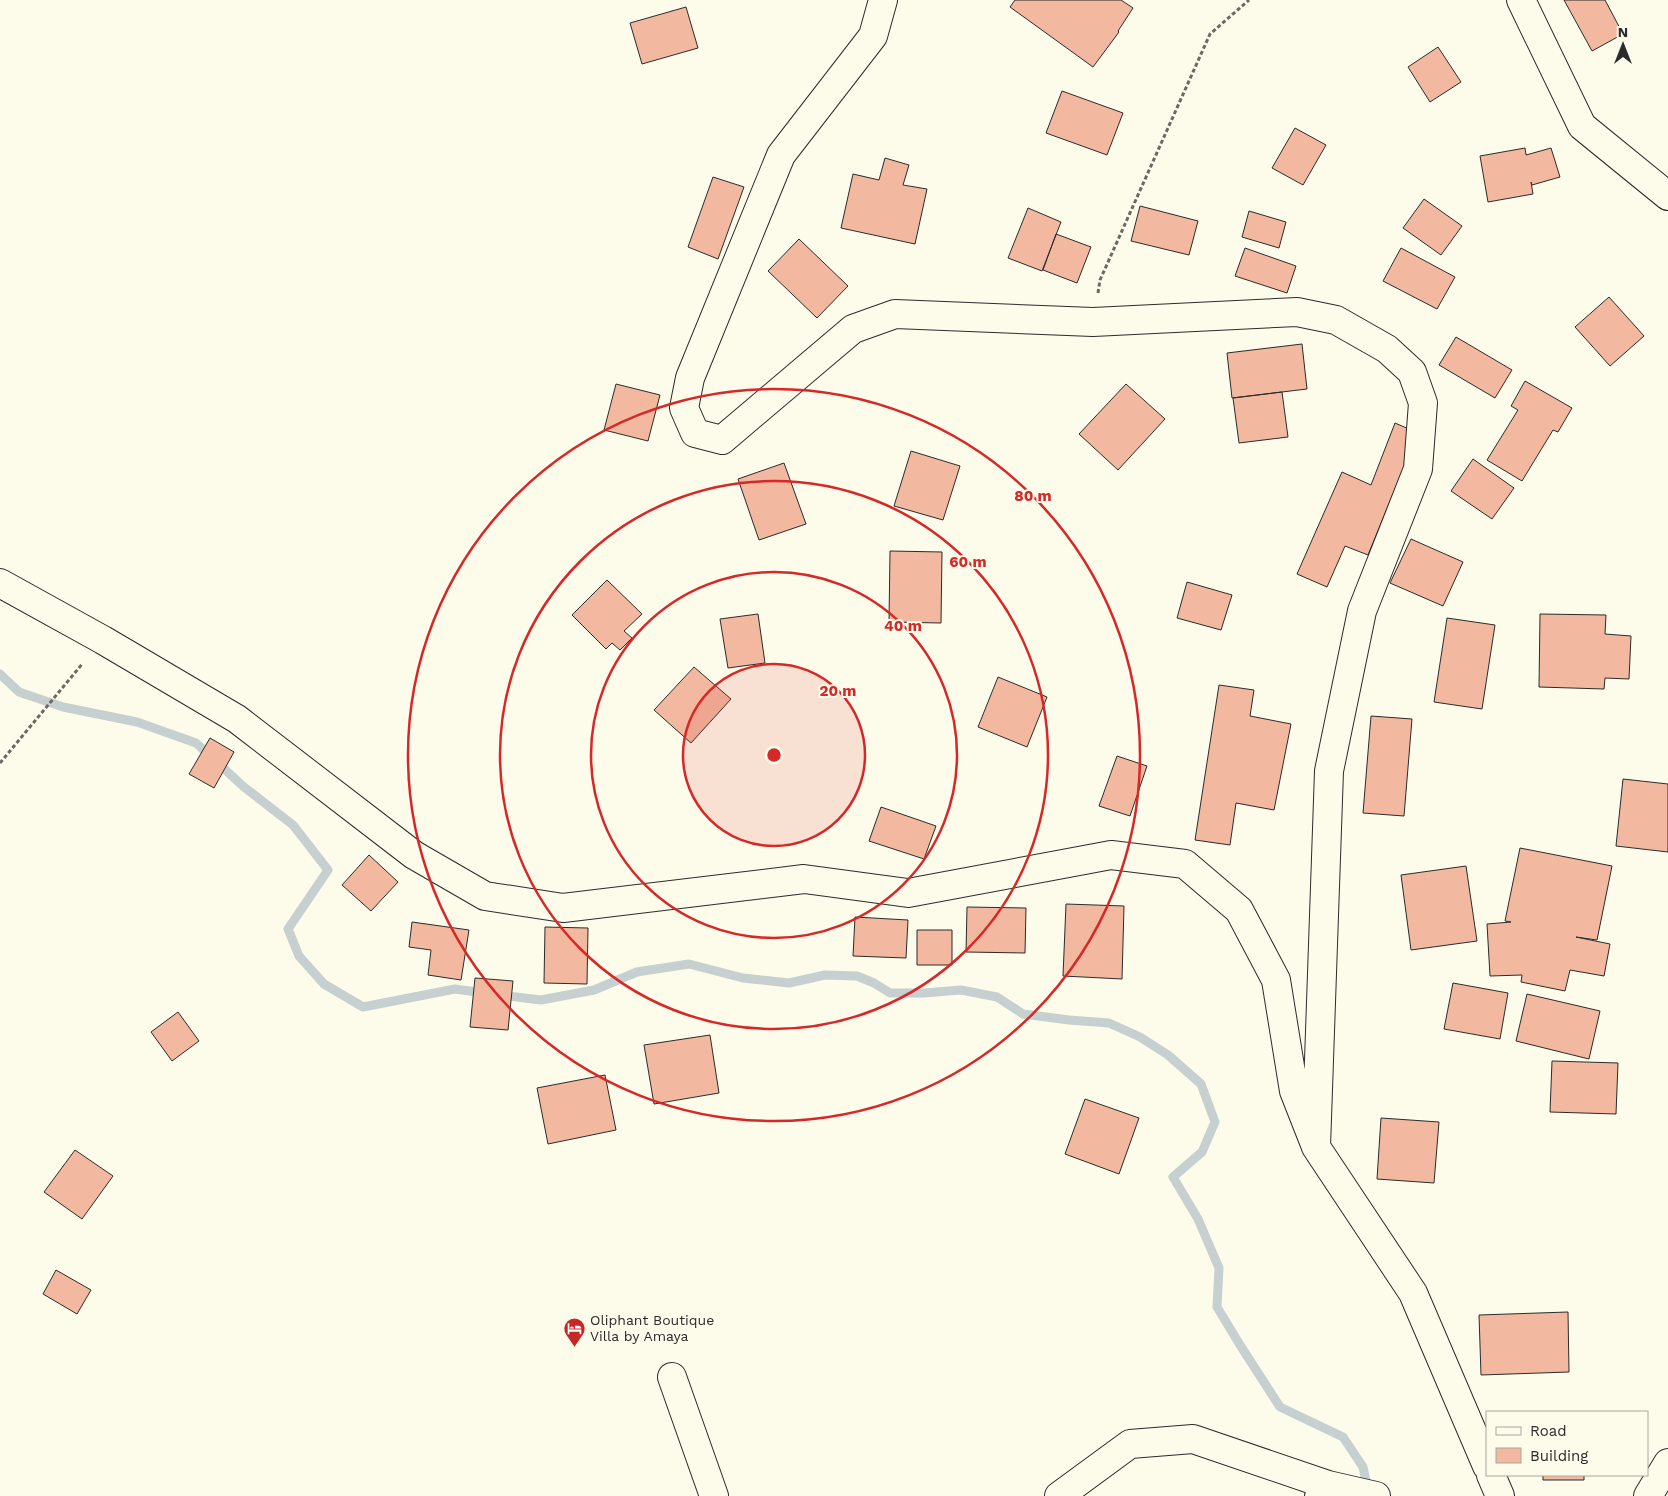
<svg xmlns="http://www.w3.org/2000/svg" width="1668" height="1496" viewBox="0 0 1668 1496" font-family="'Work Sans',sans-serif">
<style>
.lines{fill:none;stroke-linecap:round;stroke-linejoin:round}
.stream{stroke:#c7d0d0;stroke-width:9}
.building{fill:#f2b8a0;stroke:#2b2b2b}
.minor-casing{stroke:#2b2b2b;stroke-width:30}
.path{stroke:#6a6964;stroke-width:3;stroke-dasharray:4 2.5;stroke-linecap:butt}
.minor{stroke:#fdfbea;stroke-width:28}
.ring{fill:none;stroke:#d62828;stroke-width:2.5}
.labels{text-anchor:middle;stroke-width:4;stroke-linejoin:round;paint-order:stroke}
.poi-label{font-size:14px;fill:#2b2b2b;stroke:#fdfbea;text-anchor:start}
.centre{fill:#d62828;stroke:#fdfbea;stroke-width:2.5}
.ring-label{font-size:15px;text-anchor:middle;font-weight:bold;fill:#d62828;stroke:#fdfbea;stroke-width:4;stroke-linejoin:round;paint-order:stroke}
</style>
<rect width="100%" height="100%" fill="#fdfbea"/>
<g class="lines">
<path class="stream" d="M0,674L19,692L63,707L137,722L196,743L244,787L293,825L328,870L288,929L299,956L324,984L363,1007L455,989L484,993
M500,995L541,1000L594,990L637,972L689,964L743,978L789,983L825,975L857,976L874,983L890,993H924L961,990L997,997L1023,1014L1069,1020L1109,1023L1140,1037L1168,1055L1201,1084L1215,1122L1202,1152L1173,1177L1198,1219L1219,1268L1217,1307L1240,1345L1280,1407L1343,1437L1363,1467L1368,1491"/>
</g>
<path class="building" d="M1015,0H1121L1133,8L1118,31L1119,32L1093,67L1010,7Z
M1564,0H1605L1623,34L1592,51Z
M686,7L698,48L642,64L630,23Z
M1438,47L1461,82L1430,102L1408,67Z
M1062,91L1123,113L1107,155L1046,133Z
M1295,128L1326,145L1303,185L1272,168Z
M1525,148L1526,155L1551,148L1560,177L1532,185L1531,182L1533,194L1488,202L1480,156Z
M885,158L909,165L903,185L927,189L915,244L841,228L853,174L879,180Z
M713,177L744,187L718,259L688,247Z
M1424,199L1462,226L1441,255L1403,228Z
M1140,206L1198,221L1189,255L1131,241Z
M1028,208L1061,222L1042,271L1008,258Z
M1249,211L1286,222L1279,248L1242,237Z
M1056,234L1091,247L1077,283L1043,270Z
M799,239L848,286L817,318L768,271Z
M1245,248L1296,266L1287,293L1235,276Z
M1401,248L1455,277L1437,309L1383,281Z
M1609,297L1644,336L1610,366L1575,327Z
M1456,337L1512,370L1495,398L1439,365Z
M1302,344L1307,389L1232,398L1227,353Z
M1525,381L1572,408L1558,432L1553,430L1522,481L1487,460L1518,410L1511,406Z
M616,384L660,395L648,441L604,430Z
M1126,384L1165,419L1118,470L1079,434Z
M1282,392L1288,437L1239,443L1233,398Z
M1395,423L1418,433L1368,555L1345,546L1327,587L1297,574L1342,472L1371,485Z
M911,451L960,466L943,520L894,506Z
M1473,459L1514,488L1492,519L1451,491Z
M784,463L806,524L759,540L738,479Z
M1411,539L1463,562L1443,606L1390,583Z
M890,551L942,552L941,623L889,622Z
M607,580L642,614L624,631L632,638L620,650L612,643L606,649L572,615Z
M1187,582L1232,595L1221,630L1177,618Z
M758,614L765,663L728,668L720,619Z
M1540,614L1606,615L1605,634L1631,636L1629,679L1605,678L1604,689L1539,687Z
M1447,618L1495,625L1482,709L1434,702Z
M694,667L731,699L691,743L654,710Z
M998,677L1047,697L1027,747L978,727Z
M1219,685L1254,690L1250,716L1291,724L1274,810L1236,803L1230,845L1195,840Z
M1371,716L1412,719L1404,816L1363,813Z
M210,738L234,752L214,788L189,774Z
M1117,756L1147,766L1130,816L1099,806Z
M1623,779L1668,784V852L1616,846Z
M881,807L936,826L924,859L869,841Z
M1520,848L1612,866L1597,940L1576,937L1610,944L1604,976L1570,970L1565,991L1521,982L1522,975L1490,976L1487,924L1511,922L1505,921Z
M369,855L398,882L371,911L342,885Z
M1466,866L1477,941L1411,950L1401,875Z
M1066,904L1124,906L1122,979L1063,976Z
M967,907L1026,908L1025,953L966,952Z
M855,917L908,920L906,958L853,956Z
M412,922L469,930L461,980L428,975L431,950L409,947Z
M545,927L588,928L587,984L544,983Z
M917,930H952V965H917Z
M475,978L513,981L508,1030L470,1027Z
M1453,983L1508,993L1500,1039L1444,1029Z
M1527,994L1600,1011L1589,1059L1516,1041Z
M178,1012L199,1041L172,1061L151,1032Z
M710,1035L719,1093L654,1104L644,1045Z
M1552,1061L1618,1063L1616,1114L1550,1112Z
M605,1075L616,1130L548,1144L537,1088Z
M1085,1099L1139,1118L1119,1174L1065,1154Z
M1381,1118L1439,1122L1434,1183L1377,1179Z
M75,1150L113,1176L82,1219L44,1192Z
M56,1270L91,1290L77,1314L43,1294Z
M1568,1312L1569,1372L1481,1375L1479,1315Z
M1543,1475H1584V1480H1543Z"/>
<g class="lines">
<defs>
<path id="minor" d="M883,0L873,36L781,155L690,378L684,408L695,433L722,440L853,329L895,314L1093,322L1297,312L1336,320L1387,349L1412,372L1423,403L1418,469L1362,611L1329,771L1316,1147
M1521,0L1582,126L1668,196
M0,583L103,640L237,719L414,855L485,896L563,908L804,879L908,893L1111,855L1185,864L1239,910L1276,980L1294,1091L1316,1147L1413,1293L1487,1466
M672,1377L714,1496
M1491,1475L1500,1496
M1059,1496L1130,1444L1193,1439L1328,1485
M1319,1496L1328,1485L1376,1496
M1648,1496L1668,1463"/>
</defs>
<use href="#minor" class="minor-casing"/>
<path class="path" d="M1098,293L1100,280L1210,34L1249,0
M0,763L83,663"/>
<use href="#minor" class="minor"/>
</g>
<circle cx="774" cy="755" r="91" fill="#d62828" fill-opacity=".12"/>
<g class="ring">
<circle cx="774" cy="755" r="91"/>
<circle cx="774" cy="755" r="183"/>
<circle cx="774" cy="755" r="274"/>
<circle cx="774" cy="755" r="366"/>
</g>
<defs>
<symbol id="hotel-pin" viewBox="-11 -11 22 30"><path d="M0 17L-7.5 6A9.5 9.5 0 1 1 7.5 6Z" fill="#c62828" stroke="#fdfbea"/><path d="M-6-4.5h1.5V1H6V5H4.5V3h-9V5H-6ZM-4 0a1.8 1.8 0 1 1 3.6 0ZM.5 0V-2.5h3Q6-2.5 6 0Z" fill="#fff"/></symbol>
</defs>
<g fill-rule="evenodd">
<use href="#hotel-pin" x="562" y="1316" width="25" height="34"/>
</g>
<g class="labels">
<g class="poi-label">
<text x="590" y="1325">Oliphant Boutique<tspan x="590" dy="16">Villa by Amaya</tspan></text>
</g>
</g>
<circle cx="774" cy="755" r="8" class="centre"/>
<g class="ring-label">
<text x="1033" y="501">80 m</text>
<text x="968" y="567">60 m</text>
<text x="903" y="631">40 m</text>
<text x="838" y="696">20 m</text>
</g>
<rect x="1486" y="1411" width="162" height="65" fill="#fdfbea" stroke="#a9a89e"/>
<rect x="1496" y="1427" width="25" height="8" fill="#fdfbea" stroke="#a9a89e"/>
<text x="1530" y="1436" font-size="15" fill="#2b2b2b">Road</text>
<rect x="1496" y="1448" width="25" height="15" fill="#f2b8a0" stroke="#a9a89e"/>
<text x="1530" y="1461" font-size="15" fill="#2b2b2b">Building</text>
<g transform="translate(1623 45)" stroke="#fdfbea" stroke-width="4" paint-order="stroke">
<path d="M0-4L9 19L0 12L-9 19Z" fill="#2b2b2b"/>
<text y="-8" font-size="14" font-weight="bold" text-anchor="middle" fill="#2b2b2b">N</text>
</g>
</svg>
